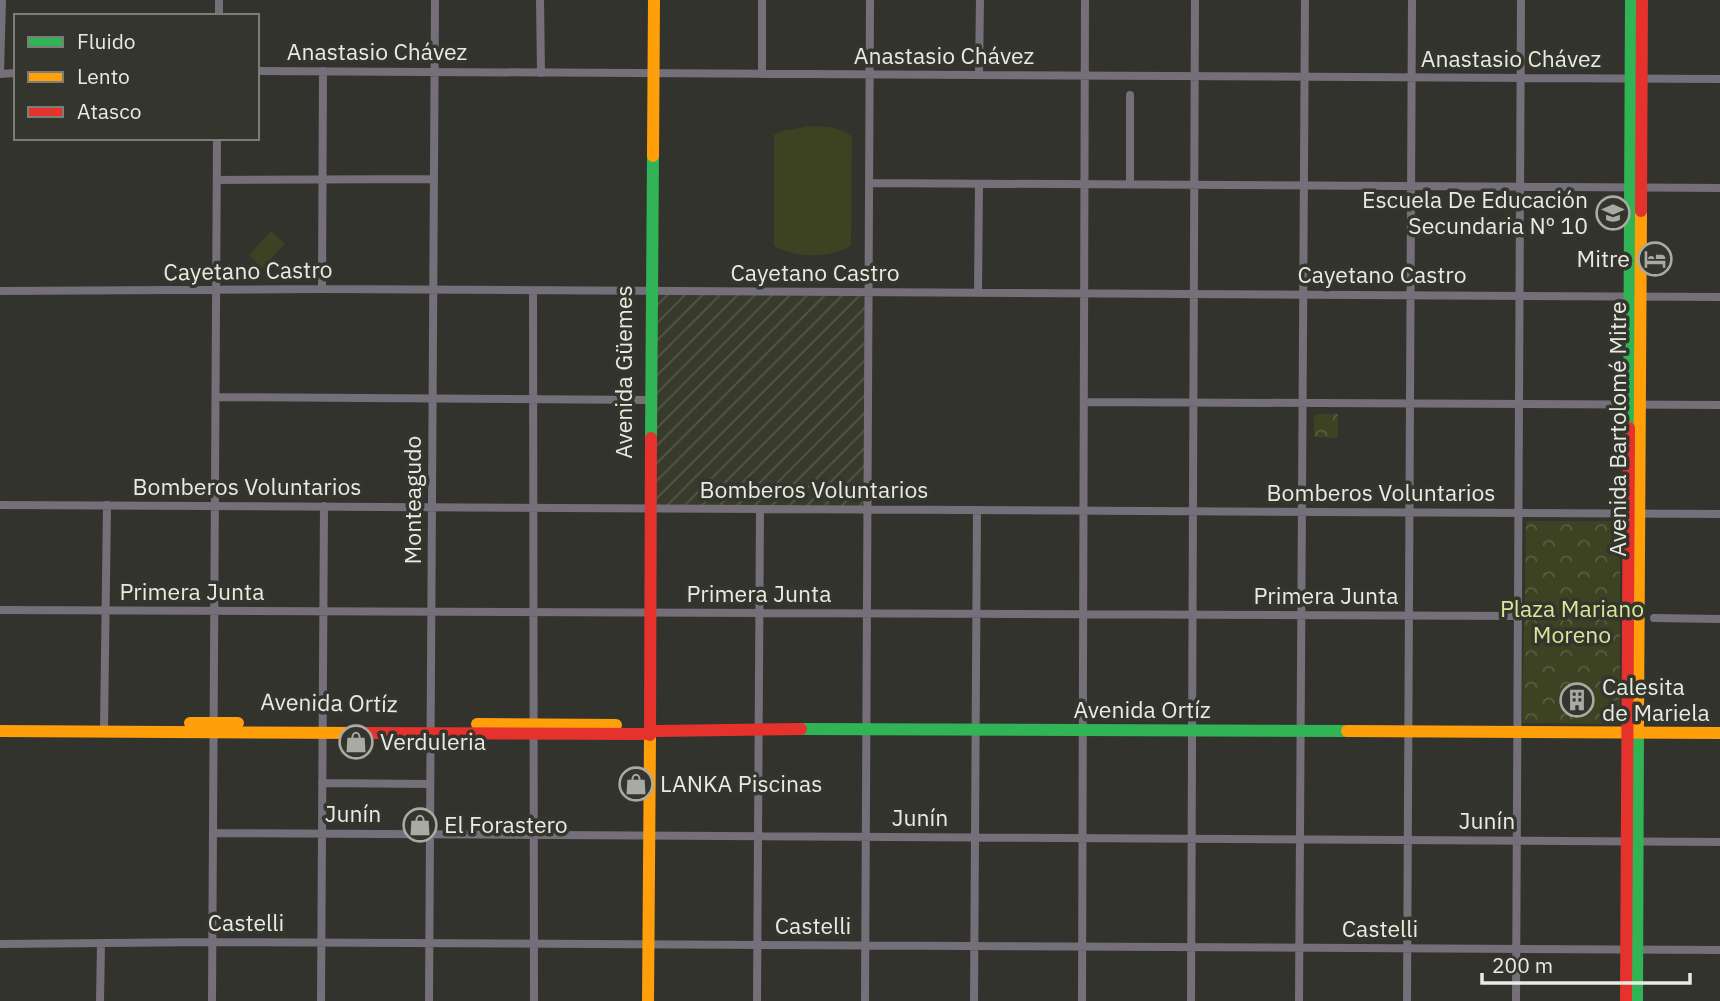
<svg xmlns="http://www.w3.org/2000/svg" width="1720" height="1001" viewBox="0 0 1720 1001" font-family="'IBM Plex Sans',sans-serif">
<style>
.industrial{fill:url(#industrial-furrows)}
.forest{fill:url(#forest-crowns)}
.pitch{fill:#3d4222}
.lines{fill:none;stroke-linecap:round;stroke-linejoin:round}
.street{stroke:#746f78;stroke-width:8}
.fast{stroke:#30b455;stroke-width:12}
.slow{stroke:#ff9f0a;stroke-width:12}
.jam{stroke:#e5322d;stroke-width:12}
.labels{text-anchor:middle;stroke-width:7;stroke-linejoin:round;paint-order:stroke}
.street-label{font-size:23px;fill:#e8eae4;stroke:#34352c}
.poi-label{font-size:23px;fill:#e8eae4;stroke:#34352c;text-anchor:start}
.park-label{font-size:23px;fill:#dae599;stroke:#34352c}
</style>
<defs>
<pattern id="industrial-furrows" width="10" height="10" patternUnits="userSpaceOnUse" patternTransform="scale(1.75)"><rect width="10" height="10" fill="#383a2c"/><path d="M-1 1l2-2M0 10L10 0M9 11l2-2" fill="none" stroke="#55574a"/></pattern>
<pattern id="forest-crowns" width="20" height="18" patternUnits="userSpaceOnUse" patternTransform="scale(1.75)"><rect width="20" height="18" fill="#3d4222"/><path d="M2 6a3 3 0 1 1 6 0M12 15a3 3 0 1 1 6 0" fill="none" stroke="#595d42"/></pattern>
</defs>
<rect width="100%" height="100%" fill="#33332e"/>
<path class="industrial" d="M656,295H867L865,506L656,505Z"/>
<path class="forest" d="M1317,414H1338V438L1314,437V417Z
M1526,521H1620V724L1522,723Z"/>
<path class="pitch" d="M810,126C825,127 841,126 852,137L851,246C827,259 798,258 774,246V135L782,131Z
M271,231L285,244L262,268L249,255Z"/>
<g class="lines">
<path class="street" d="M540,0L541,73
M219,16V0
M257,71L1720,79
M0,73L2,0
M0,74L16,73
M762,74V0
M979,75L980,0
M217,180L434,179
M869,183L1720,188
M1130,184V95
M322,289L323,71
M0,291L322,289L1720,297
M533,291L534,1001
M978,292L979,184
M216,397L652,400
M1085,402L1720,405
M0,505L1720,514
M0,610L1518,616
M1654,618L1720,619
M104,730L107,505
M322,783L430,784
M213,833L1720,842
M0,944L213,942L1720,950
M100,1001L101,944
M212,1001L217,138
M321,1001L324,506
M429,1001L435,0
M757,1001L760,509
M865,1001L870,0
M974,1001L977,510
M1082,1001L1085,0
M1191,1001L1195,0
M1299,1001L1305,0
M1407,1001L1412,0
M1516,1001L1521,0"/>
<path class="fast" d="M1629,428L1631,0
M651,438L653,156
M801,729L1347,731
M1637,1001L1638,725"/>
<path class="slow" d="M653,156L654,0
M190,723H238
M477,724L616,725
M1638,725L1641,211
M0,731L359,733
M1347,731L1720,733
M648,1001L650,735"/>
<path class="jam" d="M1641,211L1642,0
M359,733L644,734L657,731L801,729
M650,735L651,438
M1626,1001L1629,428"/>
</g>
<defs>
<symbol id="school-ring" viewBox="-11 -11 22 22"><circle r="9.5" fill="#34352c" stroke="#a9aaa4" stroke-width="1.5"/><path d="M0-5L7-2L0 1L-7-2ZM-4 1L0 2.5L4 1V4Q0 6-4 4Z" fill="#a9aaa4"/></symbol>
<symbol id="hotel-ring" viewBox="-11 -11 22 22"><circle r="9.5" fill="#34352c" stroke="#a9aaa4" stroke-width="1.5"/><path d="M-6-4.5h1.5V1H6V5H4.5V3h-9V5H-6ZM-4 0a1.8 1.8 0 1 1 3.6 0ZM.5 0V-2.5h3Q6-2.5 6 0Z" fill="#a9aaa4"/></symbol>
<symbol id="building-ring" viewBox="-11 -11 22 22"><circle r="9.5" fill="#34352c" stroke="#a9aaa4" stroke-width="1.5"/><path d="M-4-6H4V6H1V3H-1V6H-4ZM-2.5-4.3h1.7v1.8h-1.7ZM.8-4.3h1.7v1.8H.8ZM-2.5-1h1.7V.8h-1.7ZM.8-1h1.7V.8H.8Z" fill="#a9aaa4"/></symbol>
<symbol id="shop-ring" viewBox="-11 -11 22 22"><circle r="9.5" fill="#34352c" stroke="#a9aaa4" stroke-width="1.5"/><path d="M-5-2.5h2.3a2.7 3.5 0 0 1 5.4 0H5L5.5 6h-11ZM-1.5-2.5h3a1.5 2.3 0 0 0-3 0Z" fill="#a9aaa4"/></symbol>
</defs>
<g fill-rule="evenodd">
<use href="#school-ring" x="1594" y="194" width="38" height="38"/>
<use href="#hotel-ring" x="1636" y="240" width="38" height="38"/>
<use href="#building-ring" x="1558" y="681" width="38" height="38"/>
<use href="#shop-ring" x="337" y="723" width="38" height="38"/>
<use href="#shop-ring" x="617" y="765" width="38" height="38"/>
<use href="#shop-ring" x="401" y="806" width="38" height="38"/>
</g>
<g class="labels">
<g class="street-label">
<text x="377" y="60">Anastasio Chávez</text>
<text x="944" y="64">Anastasio Chávez</text>
<text x="1511" y="67">Anastasio Chávez</text>
<text transform="translate(248 271) rotate(-1)" y="8">Cayetano Castro</text>
<text x="815" y="281">Cayetano Castro</text>
<text x="1382" y="283">Cayetano Castro</text>
<text transform="translate(624 372) rotate(-90)" y="8">Avenida Güemes</text>
<text transform="translate(1618 429) rotate(-90)" y="8">Avenida Bartolomé Mitre</text>
<text x="247" y="495">Bomberos Voluntarios</text>
<text x="814" y="498">Bomberos Voluntarios</text>
<text x="1381" y="501">Bomberos Voluntarios</text>
<text transform="translate(413 500) rotate(-90)" y="8">Monteagudo</text>
<text x="192" y="600">Primera Junta</text>
<text x="759" y="602">Primera Junta</text>
<text x="1326" y="604">Primera Junta</text>
<text transform="translate(329 703) rotate(1)" y="8">Avenida Ortíz</text>
<text x="1142" y="718">Avenida Ortíz</text>
<text x="353" y="822">Junín</text>
<text x="920" y="826">Junín</text>
<text x="1487" y="829">Junín</text>
<text x="246" y="931">Castelli</text>
<text x="813" y="934">Castelli</text>
<text x="1380" y="937">Castelli</text>
</g>
<g class="poi-label">
<text x="1588" y="208" text-anchor="end">Escuela De Educación<tspan x="1588" dy="26">Secundaria Nº 10</tspan></text>
<text x="1630" y="267" text-anchor="end">Mitre</text>
<text x="1602" y="695">Calesita<tspan x="1602" dy="26">de Mariela</tspan></text>
<text x="380" y="750">Verduleria</text>
<text x="660" y="792">LANKA Piscinas</text>
<text x="444" y="833">El Forastero</text>
</g>
<g class="park-label">
<text x="1572" y="617">Plaza Mariano<tspan x="1572" dy="26">Moreno</tspan></text>
</g>
</g>
<rect x="14" y="14" width="245" height="126" fill="#34352c" stroke="#7c7d76" stroke-width="2"/>
<rect x="28" y="37" width="35" height="10" fill="#30b455" stroke="#7c7d76" stroke-width="2"/>
<text x="77" y="49" font-size="21" fill="#e8eae4">Fluido</text>
<rect x="28" y="72" width="35" height="10" fill="#ff9f0a" stroke="#7c7d76" stroke-width="2"/>
<text x="77" y="84" font-size="21" fill="#e8eae4">Lento</text>
<rect x="28" y="107" width="35" height="10" fill="#e5322d" stroke="#7c7d76" stroke-width="2"/>
<text x="77" y="119" font-size="21" fill="#e8eae4">Atasco</text>
<path d="M1482 973v10h208v-10" fill="none" stroke="#e8eae4" stroke-width="3.5"/>
<text x="1492" y="973" font-size="21" fill="#e8eae4" stroke="#34352c" stroke-width="5" paint-order="stroke">200 m</text>
</svg>
